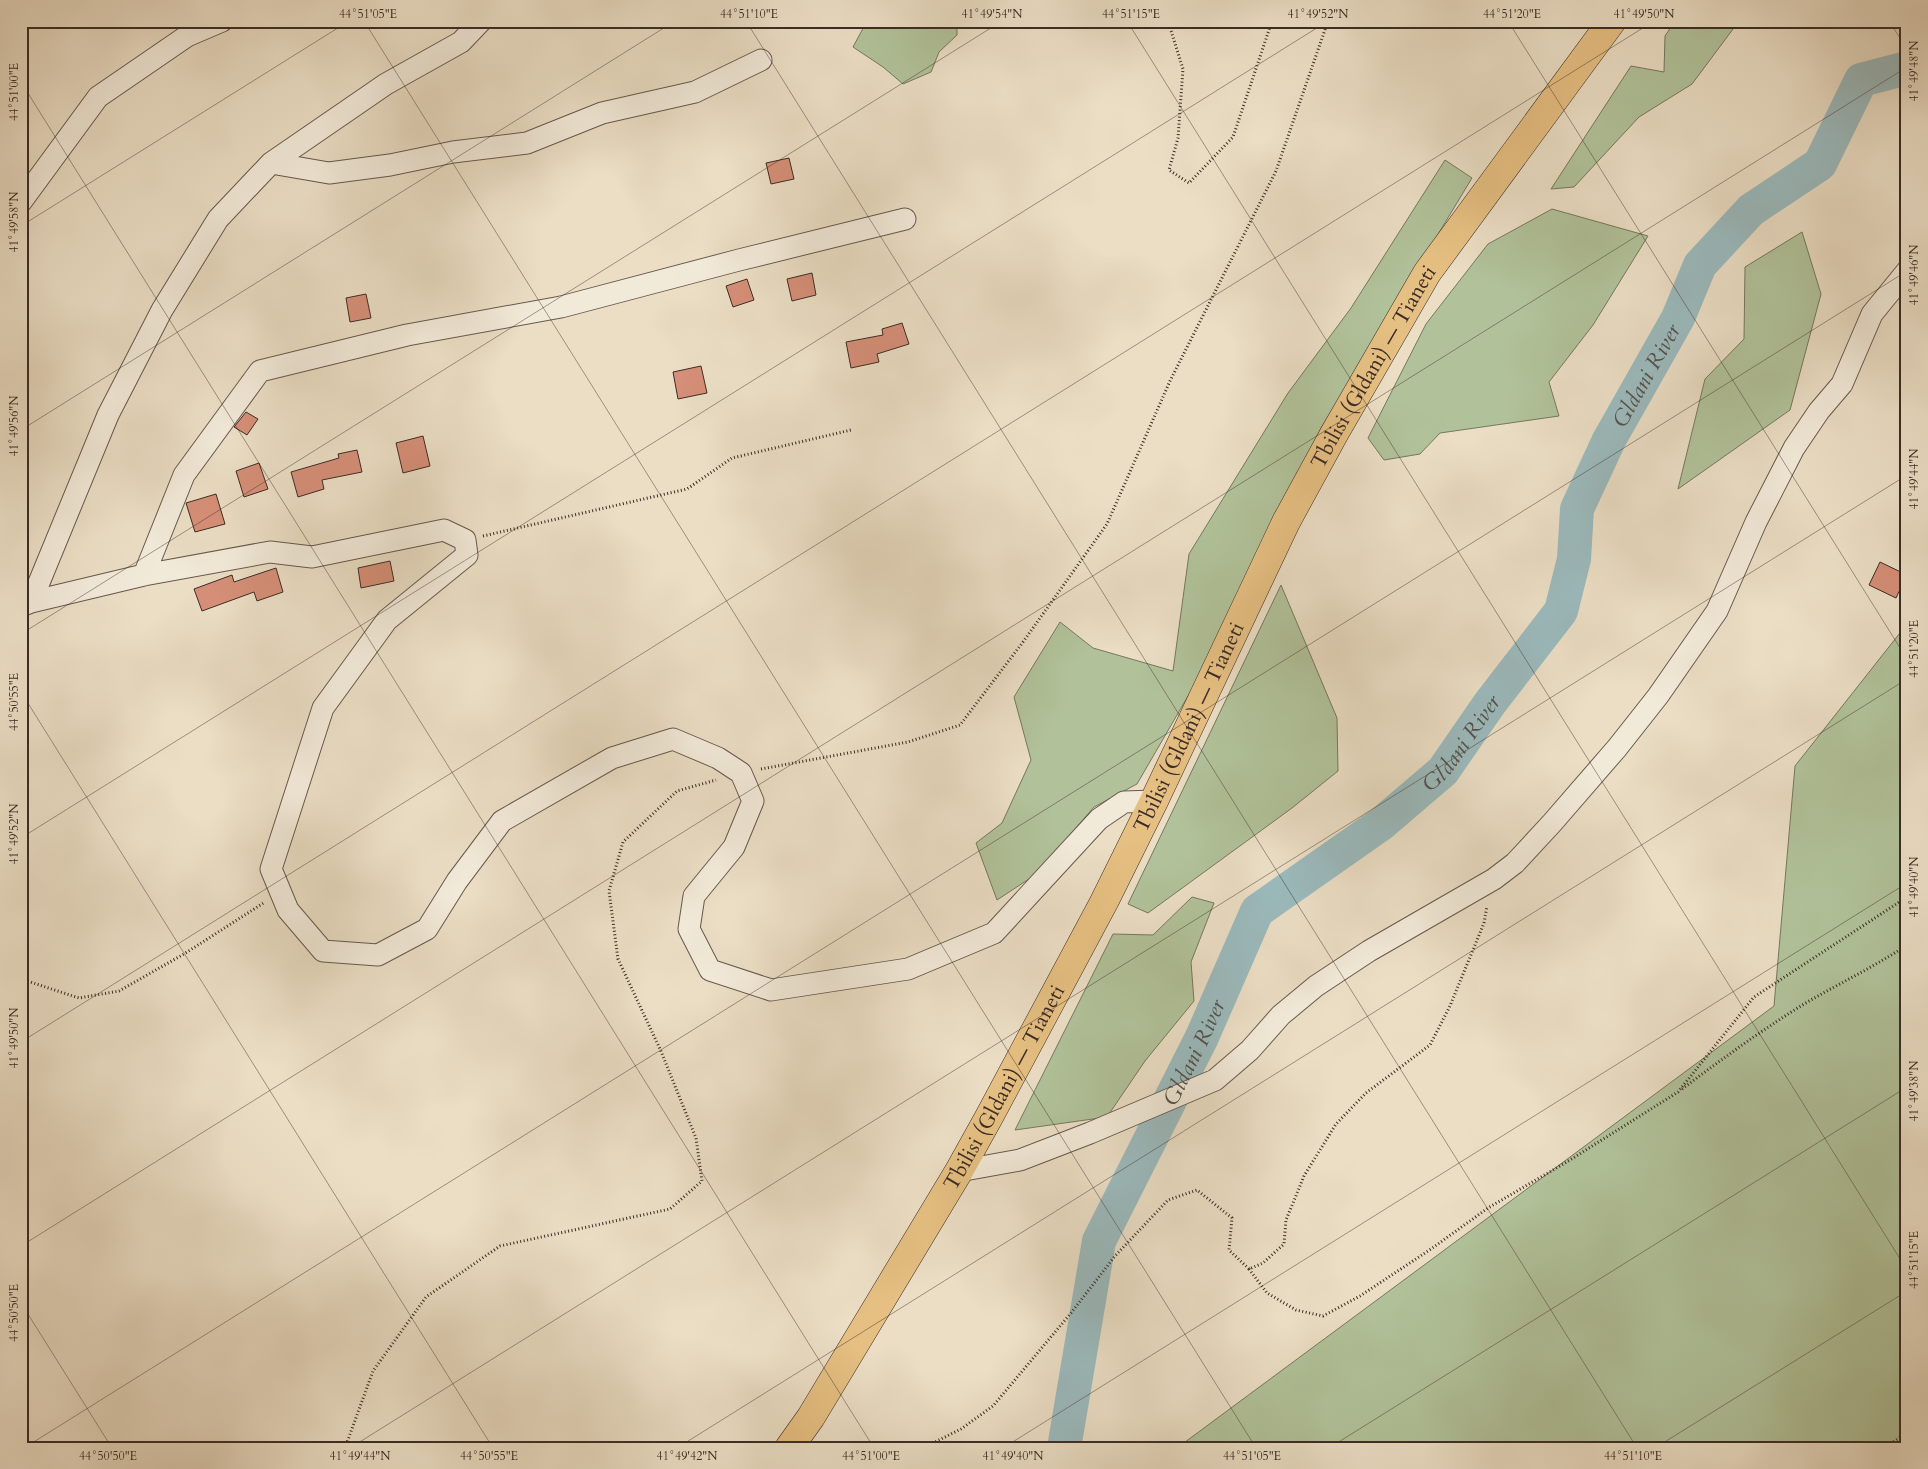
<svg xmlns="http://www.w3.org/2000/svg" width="1928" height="1469" viewBox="0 0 1928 1469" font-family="Cardo,serif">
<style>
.green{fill:#b1c29a;stroke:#767760}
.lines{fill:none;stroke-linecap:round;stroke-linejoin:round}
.river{stroke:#9bbabd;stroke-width:34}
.building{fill:#d68f78;stroke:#3b2c26}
.minor-casing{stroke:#67584e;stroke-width:23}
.major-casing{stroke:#3b2c26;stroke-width:29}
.path{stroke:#3b2c26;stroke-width:3;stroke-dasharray:1 2.5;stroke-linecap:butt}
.minor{stroke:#f2ead9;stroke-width:21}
.major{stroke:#e6bf82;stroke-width:28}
.ticks{fill:none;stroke:#3b2c26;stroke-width:1;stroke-opacity:0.45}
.labels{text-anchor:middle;stroke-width:5;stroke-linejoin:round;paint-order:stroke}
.street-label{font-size:21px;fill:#3b2c26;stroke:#f2ead9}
.water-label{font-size:22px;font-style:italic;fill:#53504c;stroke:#f2ead9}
.neatline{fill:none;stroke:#3b2c26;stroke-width:2}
.ticks-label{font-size:12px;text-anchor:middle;fill:#3b2c26}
</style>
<rect width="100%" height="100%" fill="#ebdec5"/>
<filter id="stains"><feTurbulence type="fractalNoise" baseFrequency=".004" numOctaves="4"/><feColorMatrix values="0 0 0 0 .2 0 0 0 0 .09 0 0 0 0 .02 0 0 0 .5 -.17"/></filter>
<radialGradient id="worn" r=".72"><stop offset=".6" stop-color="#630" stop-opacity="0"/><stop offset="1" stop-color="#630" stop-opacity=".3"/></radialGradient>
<path class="green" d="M867,21H957V35L939,52L931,72L903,84L883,67L853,47Z
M1675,21H1739L1692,84L1639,117L1574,187L1551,189L1631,66L1664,72L1665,36Z
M1445,160L1472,178L1321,428L1206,665L1137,784L1094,807L1035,875L997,900L976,843L1002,823L1031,760L1014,697L1060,622L1093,648L1173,671L1189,554L1288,393L1351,308Z
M1552,209L1648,236L1593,325L1549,382L1559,416L1440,433L1420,454L1384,460L1368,438L1426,324L1488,244Z
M1802,232L1821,294L1790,410L1678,489L1705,379L1744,339L1745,267Z
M1281,585L1337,718L1338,771L1292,808L1148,913L1128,904Z
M1907,624V1448H1177L1774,1006L1795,766Z
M1192,897L1214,903L1191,962L1194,1001L1145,1061L1107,1117L1015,1130L1113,934L1153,935Z"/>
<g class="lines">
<path class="river" id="s1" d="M1064,1448L1099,1241L1202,1037L1257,911L1381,824L1443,771L1490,703L1561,611L1574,559L1577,509L1609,440L1678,318L1700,265L1751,210L1820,164L1861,80L1907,68"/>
</g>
<path class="building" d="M789,158L794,179L771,184L766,163Z
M812,273L816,295L792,301L787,279Z
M747,279L754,300L733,307L726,286Z
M366,294L371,318L350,322L346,298Z
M902,323L909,344L877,354L879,362L851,368L846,342L883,335L882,329Z
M701,366L707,393L678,399L673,372Z
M246,412L258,419L247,435L234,427Z
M423,436L430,466L403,473L396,443Z
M357,450L362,472L322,480L324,489L298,497L291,472L339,458L338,454Z
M259,463L268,489L244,497L236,471Z
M216,494L225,524L195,532L186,503Z
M390,561L394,581L361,588L358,568Z
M1880,562L1907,575L1896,598L1869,585Z
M276,568L283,592L257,601L254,592L202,611L194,589L232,575L234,582Z"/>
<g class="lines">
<defs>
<path id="minor" d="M271,163L329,173L390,165L453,152L527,143L602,113L695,92L761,60
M21,202L98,97L187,36L222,21
M144,575L184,475L260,371L407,335L561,307L739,260L905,219
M31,602L144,575L270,552L312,557L444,530L465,540L467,555L387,620L323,708L271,869L288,910L323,951L378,955L427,929L457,881L502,821L612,758L673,739L718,758L741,773L753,801L734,847L694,896L689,929L710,970L771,990L908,969L994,933L1099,819L1124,802L1154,801
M21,606L31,602L108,415L162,310L218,219L271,163L386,84L461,42L481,21
M959,1171L1020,1160L1090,1133L1215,1080L1250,1050L1281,1015L1316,986L1369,951L1494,879L1515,863L1552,823L1617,748L1658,696L1717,611L1756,522L1794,448L1819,411L1842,384L1872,314L1907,271"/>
<g id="major">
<path id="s2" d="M789,1448L811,1417L959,1171L989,1117L1104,902L1154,801L1286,522L1334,434L1427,273L1612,21"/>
</g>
</defs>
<use href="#minor" class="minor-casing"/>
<use href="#major" class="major-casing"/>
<path class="path" d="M1168,21L1183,69L1178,138L1169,170L1189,183L1233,137L1272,21
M483,536L687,489L732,458L851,430
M761,769L908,742L960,725L1023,642L1107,524L1170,381L1276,171L1328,21
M21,979L79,998L119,991L184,954L265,902
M1682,1089C1722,1059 1762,1030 1804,1004C1838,984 1874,967 1907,945
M1249,1269L1267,1293L1296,1310L1323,1316L1360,1296L1431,1249L1488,1208L1570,1160L1678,1092L1754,997L1907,897
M345,1448L373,1371L426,1297L500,1246L670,1209L702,1181L696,1138L660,1049L618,959L609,891L623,842L677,791L716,780
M923,1448L961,1429L993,1406L1071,1313L1115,1256L1168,1200L1197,1190L1232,1218L1229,1250L1249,1269L1263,1263L1284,1244L1286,1220L1304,1176L1336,1124L1366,1093L1430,1045L1450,1006L1484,923L1487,906
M1885,1448L1907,1432"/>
<use href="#minor" class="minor"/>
<use href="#major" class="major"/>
</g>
<path class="ticks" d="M364,21L1256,1448M746,21L1637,1448M1127,21L1907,1270M1508,21L1907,659M1889,21L1907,49M21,22L23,21M21,82L874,1448M21,226L349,21M21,430L675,21M21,634L1002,21M21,692L493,1448M21,838L1328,21M21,1042L1654,21M21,1246L1907,67M21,1303L112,1448M24,1448L1907,271M350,1448L1907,475M677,1448L1907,679M1003,1448L1907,883M1329,1448L1907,1087M1655,1448L1907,1291"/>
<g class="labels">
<g class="street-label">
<text dy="7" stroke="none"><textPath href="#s2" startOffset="1230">Tbilisi (Gldani) — Tianeti</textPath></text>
<text dy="7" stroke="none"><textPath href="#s2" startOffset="825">Tbilisi (Gldani) — Tianeti</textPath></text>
<text dy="7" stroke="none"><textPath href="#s2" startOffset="420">Tbilisi (Gldani) — Tianeti</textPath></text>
</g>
<g class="water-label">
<text dy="8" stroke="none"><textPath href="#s1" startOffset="1262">Gldani River</textPath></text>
<text dy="8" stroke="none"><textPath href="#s1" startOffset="842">Gldani River</textPath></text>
<text dy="8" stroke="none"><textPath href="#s1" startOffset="421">Gldani River</textPath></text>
</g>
</g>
<rect width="1928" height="1469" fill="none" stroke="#ebdec5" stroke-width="55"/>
<rect x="28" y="28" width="1872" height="1414" class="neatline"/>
<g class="ticks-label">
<text x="368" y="18">44°51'05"E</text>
<text x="749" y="18">44°51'10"E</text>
<text x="992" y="18">41°49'54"N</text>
<text x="1131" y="18">44°51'15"E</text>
<text x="1318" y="18">41°49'52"N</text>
<text x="1512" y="18">44°51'20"E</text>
<text x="1644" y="18">41°49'50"N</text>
<text transform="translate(1914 71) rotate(-90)" y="4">41°49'48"N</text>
<text transform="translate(14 92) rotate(-90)" y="4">44°51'00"E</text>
<text transform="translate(14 222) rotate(-90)" y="4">41°49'58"N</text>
<text transform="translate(1914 275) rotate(-90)" y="4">41°49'46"N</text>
<text transform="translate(14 426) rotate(-90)" y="4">41°49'56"N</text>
<text transform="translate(1914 479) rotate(-90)" y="4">41°49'44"N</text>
<text transform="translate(1914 649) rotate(-90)" y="4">44°51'20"E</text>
<text transform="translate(14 702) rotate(-90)" y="4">44°50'55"E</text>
<text transform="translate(14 834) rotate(-90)" y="4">41°49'52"N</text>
<text transform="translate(1914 887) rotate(-90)" y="4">41°49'40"N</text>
<text transform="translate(14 1038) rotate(-90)" y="4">41°49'50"N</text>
<text transform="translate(1914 1091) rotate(-90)" y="4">41°49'38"N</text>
<text transform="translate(1914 1260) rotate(-90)" y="4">44°51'15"E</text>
<text transform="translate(14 1313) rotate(-90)" y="4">44°50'50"E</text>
<text x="108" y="1460">44°50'50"E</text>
<text x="360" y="1460">41°49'44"N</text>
<text x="489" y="1460">44°50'55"E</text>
<text x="687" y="1460">41°49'42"N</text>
<text x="871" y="1460">44°51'00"E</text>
<text x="1013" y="1460">41°49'40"N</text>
<text x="1252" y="1460">44°51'05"E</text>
<text x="1633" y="1460">44°51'10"E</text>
</g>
<rect width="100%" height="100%" filter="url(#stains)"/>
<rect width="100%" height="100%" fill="url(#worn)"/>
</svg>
